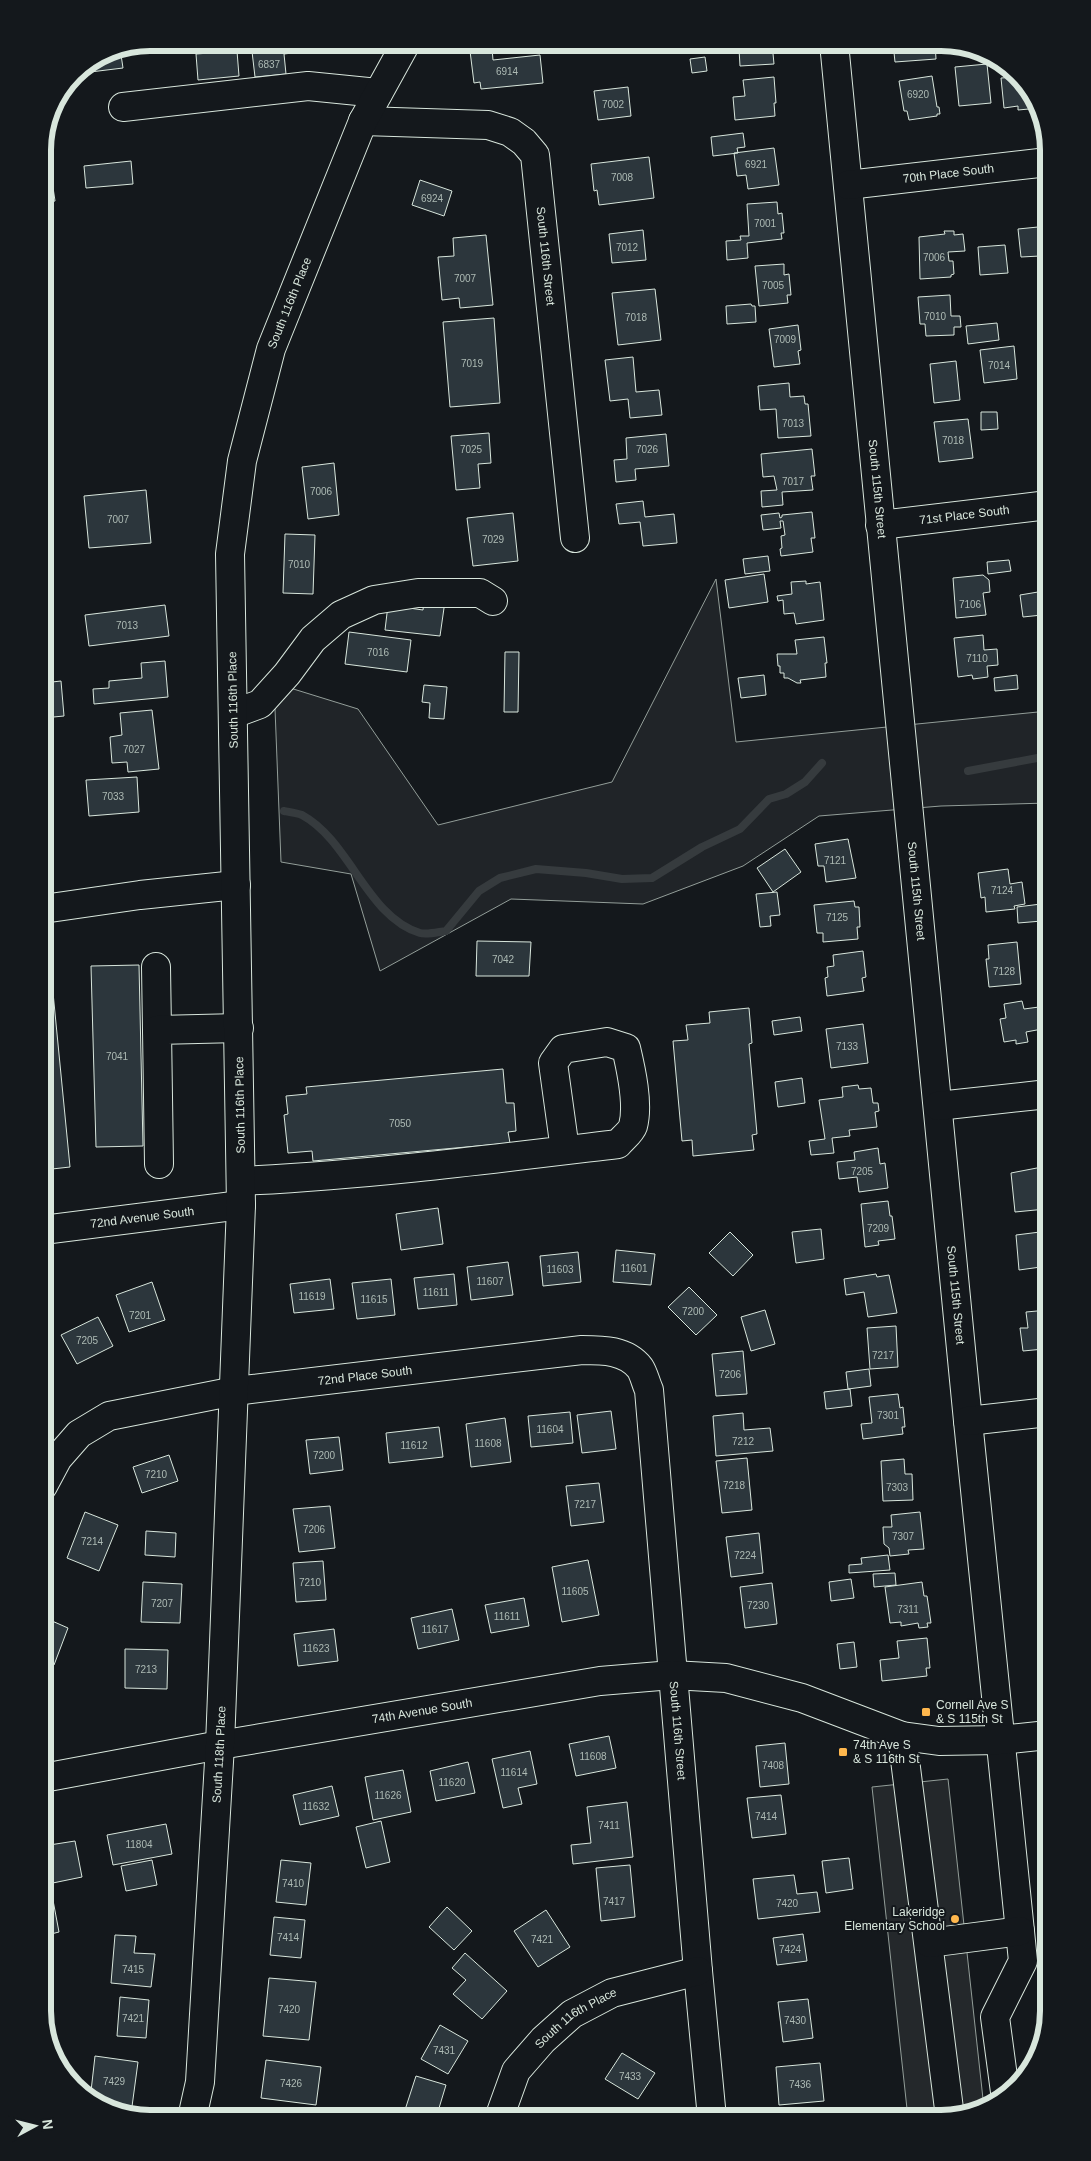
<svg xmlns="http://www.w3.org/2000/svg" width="1091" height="2161" viewBox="0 0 1091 2161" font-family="Helvetica,sans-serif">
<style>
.green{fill:#202428;stroke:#939e99}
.parking{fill:#24282b;stroke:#939e99}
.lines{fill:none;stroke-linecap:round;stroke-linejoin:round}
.stream{stroke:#363b3e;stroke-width:8}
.building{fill:#2c363c;stroke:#d8e6dc}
.minor-casing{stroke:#d8e6dc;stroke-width:30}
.minor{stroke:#14181c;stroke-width:28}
.poi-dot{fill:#ffb74d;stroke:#14181c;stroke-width:2}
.labels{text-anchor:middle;stroke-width:4;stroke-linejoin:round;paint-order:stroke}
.number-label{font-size:10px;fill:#adbab4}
.street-label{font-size:12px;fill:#d8e6dc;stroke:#14181c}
.poi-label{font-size:12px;fill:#d8e6dc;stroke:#14181c;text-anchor:start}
.rim{fill:none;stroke:#d8e6dc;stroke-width:6}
</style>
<rect width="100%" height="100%" fill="#14181c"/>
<path class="green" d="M716,579L736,742L1048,711V803L941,806L819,816L743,866L643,904L511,899L380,971L351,874L281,862L274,683L358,709L438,825L612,782Z"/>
<path class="parking" d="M948,1779L984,2108L941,2118H908L872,1787Z"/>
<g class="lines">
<path class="stream" d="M968,771L1048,756
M284,811C290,812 297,813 302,815C350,841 367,917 420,933C427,935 438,932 446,931L479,891L500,878L536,869L586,873L622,879L652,878L702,847L740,829L769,799L786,794L805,782L822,763"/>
</g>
<path class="building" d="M251,43H316L317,50L284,54L286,74L255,77Z
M691,43H702V51H691Z
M722,43H772L774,64L740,66L739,49L723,50Z
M893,43H935L936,59L895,62Z
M120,48L123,68L74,74L109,51Z
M492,48L493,60L540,55L543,83L481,89L480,82L474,83L470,51Z
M237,51L239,76L198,80L196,54Z
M705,57L707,71L692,73L690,59Z
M987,64L991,103L959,106L955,67Z
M932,76L937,107H939L940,114H937V116L909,120L907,111H904L899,81Z
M774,77L776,103H774L775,116L735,120L733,97L745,96L743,80Z
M1016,77L1040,108L1018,110V106L1004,108L1001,78Z
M628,87L631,116L598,120L594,91Z
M743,133L745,147L737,148L738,153L713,156L711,137Z
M774,148L779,185L748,189L746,175L737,176L734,153Z
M649,157L654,198L599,205L597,190L594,191L591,164Z
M131,161L133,184L86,188L84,166Z
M50,167L55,201L43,203V168Z
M420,180L452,191L444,216L412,205Z
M777,202L778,214L782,213L784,233H781L782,239L747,243L748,258L727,260L726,241L741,240L740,236H749L747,204Z
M1048,226V267H1041L1040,256L1021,257L1018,229Z
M643,230L646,260L612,263L609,234Z
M944,231H954V235L963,234L965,251L948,252L949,261H953L954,274L951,275V277L920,279L919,237L945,234Z
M486,235L493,305L460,308L459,298L442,300L438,257L454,256L453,238Z
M1005,245L1008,273L980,275L978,247Z
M784,264V275L789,274L791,295H787L788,303L759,306L755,266Z
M655,289L661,340L618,345L612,293Z
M950,295L951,316H960L961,327H954V335L926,336L925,324H920L918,297Z
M751,304L752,306H755L756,322L727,324L726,306Z
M494,318L500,403L450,407L443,322Z
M997,323L999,340L968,344L966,326Z
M798,325L801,350L798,351L800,364L774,367L769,329Z
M1014,346L1017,379L984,383L980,350Z
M633,357L636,392L659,390L662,415L630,418L628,399L610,401L605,360Z
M956,361L960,400L934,403L930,364Z
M789,383L790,397L804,396L805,404H808L811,436L778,438L776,409L760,410L758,386Z
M1048,409V447L1044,448L1039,410Z
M981,412H997L998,429L981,430Z
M968,419L973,458L939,462L934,422Z
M489,433L491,463L478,464L480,488L456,490L451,436Z
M666,434L669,466L635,469L636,480L616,482L614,460L627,459L626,438Z
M812,449L815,476H811L813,490L782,492L783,505L762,507L761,491L777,490L774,476L763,477L761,454Z
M334,463L339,515L308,519L302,467Z
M146,490L151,543L89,548L84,496Z
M643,501L645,517L674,514L677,543L643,546L640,522L619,524L616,504Z
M812,512L815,538H811L813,552L781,556L780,549L782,548L781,536L785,535L783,521H780L781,528L763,530L761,515L779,513L780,518L782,517V515Z
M513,513L518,561L473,566L467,518Z
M285,534L315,535L313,594L283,593Z
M768,556L770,571L745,574L743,559Z
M1009,560L1011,571L988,574L987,562Z
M764,574L768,602L729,608L725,580Z
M983,575L989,580L990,592L983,593L986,615L956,618L953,578Z
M806,581V584L820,582L824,620L796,624L794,613L784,614L783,600L778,601L777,596L792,594L791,582Z
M1038,592L1042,615L1023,617L1020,595Z
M424,598L445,601L440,636L385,630L388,605L423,610Z
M165,605L169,636L89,646L85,615Z
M349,632L411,640L407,672L345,664Z
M983,635L984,650L997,649L998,665L987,666L988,677L973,679L972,675L958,677L954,638Z
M824,637L827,663H825L826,677L800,680L801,683H797L788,678H784V673H780V666H778L777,654H797L795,640Z
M505,652H519L518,712H504Z
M165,661L168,697L94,704L93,689L109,688V681L142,678L141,663Z
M764,675L766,695L741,698L738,678Z
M1017,675L1018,689L995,691L994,678Z
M43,676V683L61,681L64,716L43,718Z
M424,685L447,687L444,719L429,718L430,703L422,702Z
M152,710L159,769L128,772L127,762L112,763L110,737L122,735L120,713Z
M137,777L139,812L89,816L86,780Z
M848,839L856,878L826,882L824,866H818L815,844Z
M785,849L801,872L773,892L757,868Z
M1008,869L1010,884L1022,882L1025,904L1014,906L1015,909L986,912L985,897L981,898L978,873Z
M777,892L780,915L770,916L771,926L760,927L756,894Z
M854,901L855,907H859L860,927H857L858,939L823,942V933H817L814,905Z
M1041,904L1042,921L1018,923L1017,907Z
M477,941L531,942L529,976H476Z
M1017,942L1021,984L989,987L986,959H989L988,945Z
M863,951L866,977L862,978L864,991L827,996L825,978L828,977L827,967L834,966L833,955Z
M139,965L143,1146L96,1147L91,966Z
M43,972H51L70,1167L43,1170Z
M1022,1001L1024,1009L1039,1007L1041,1017L1048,1015V1021L1042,1026V1029L1026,1032L1028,1042L1016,1044V1040L1004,1042L1000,1019L1006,1018L1004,1004Z
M749,1008L752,1043L749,1044L757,1134L752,1135L754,1150L693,1156L692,1140L682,1141L673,1041L688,1040L686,1025L710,1023L709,1012Z
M800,1017L802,1031L774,1035L772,1021Z
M863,1024L868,1063L831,1068L826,1029Z
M503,1069L506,1103H514L516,1131L508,1132L510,1143L313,1161L312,1151L288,1153L284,1115L288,1114L286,1096L307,1094L306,1087Z
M802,1078L805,1103L778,1107L775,1082Z
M858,1085L859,1089L871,1088L873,1103H878L879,1111L875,1112L877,1127L849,1130L850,1136L832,1138L834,1153L811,1155L809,1141L825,1139L819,1100L843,1097L842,1087Z
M878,1148L880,1164L885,1163L888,1188L859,1192L857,1177L839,1179L837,1162L855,1160L854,1152Z
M1042,1167L1046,1209L1015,1212L1011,1173Z
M888,1201L890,1216H892L895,1239L878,1241L879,1245L865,1247L861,1204Z
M438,1208L443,1244L401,1250L396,1214Z
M821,1229L824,1259L796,1263L792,1232Z
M1048,1231L1047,1248L1048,1266L1019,1270L1016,1235Z
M730,1232L753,1255L733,1276L709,1253Z
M616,1250L655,1254L651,1285L613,1282Z
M578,1252L581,1282L543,1286L540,1256Z
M508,1262L513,1295L471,1300L467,1267Z
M454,1274L457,1305L418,1309L414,1278Z
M876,1274L877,1277L889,1275L897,1313L868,1317L864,1292L846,1295L844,1279Z
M330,1279L334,1309L294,1313L290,1284Z
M391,1279L395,1315L357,1319L352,1283Z
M152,1282L165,1320L129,1332L116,1295Z
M689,1287L717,1315L696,1335L668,1307Z
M765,1310L775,1344L751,1351L741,1317Z
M1048,1310V1353H1045L1044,1349L1023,1351L1020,1328H1028L1026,1312Z
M98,1317L113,1346L77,1364L61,1335Z
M896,1326L898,1367L870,1369L867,1328Z
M743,1351L747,1394L716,1396L712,1354Z
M43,1363L52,1374L43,1383Z
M869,1369L871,1386L848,1389L846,1372Z
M850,1389L852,1406L826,1409L824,1392Z
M898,1394L900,1408L903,1407L905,1427H902L903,1434L863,1439L861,1424L872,1423L869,1397Z
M611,1411L616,1449L582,1453L577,1415Z
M570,1412L573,1443L531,1447L528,1416Z
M743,1413L744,1430L770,1428L773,1451L716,1456L713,1416Z
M505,1418L511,1462L471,1467L466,1424Z
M439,1427L443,1457L389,1463L386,1433Z
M339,1437L343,1470L310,1474L306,1440Z
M169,1455L178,1481L142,1493L133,1467Z
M747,1458L752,1510L722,1513L716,1461Z
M904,1459L905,1474H912L913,1500L883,1501L881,1461Z
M599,1483L604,1522L571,1526L566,1486Z
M1048,1485V1512L1046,1513L1044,1494L1048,1493Z
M330,1506L335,1548L299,1552L293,1509Z
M85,1512L118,1525L99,1571L67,1558Z
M920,1512L924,1549L908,1550L909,1554L890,1556L889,1548L884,1544L883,1527H892L891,1515Z
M146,1531L176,1533L175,1557L145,1555Z
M759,1533L763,1573L731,1577L726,1537Z
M888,1555L890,1570L849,1573V1565L862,1564L861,1558Z
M588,1560L599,1615L562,1622L552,1567Z
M323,1561L326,1600L296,1602L293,1563Z
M895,1573L896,1585L874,1587L873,1574Z
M851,1579L854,1598L831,1601L829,1582Z
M143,1582L182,1584L180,1623L141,1622Z
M922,1582L924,1596H927L931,1623H927L928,1627L919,1628L918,1623L901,1626V1622L890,1623L885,1587Z
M772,1583L777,1624L745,1628L740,1587Z
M524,1598L529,1626L491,1633L485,1605Z
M452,1609L459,1640L418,1649L411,1618Z
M43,1617L68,1628L54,1665L43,1660Z
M334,1629L338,1661L298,1666L294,1634Z
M927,1638L930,1668H926L927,1676L882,1681L880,1660L899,1658L897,1641Z
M854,1642L857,1667L840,1669L837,1644Z
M125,1649L168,1650L167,1689L125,1688Z
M43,1681L51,1685L43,1705Z
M609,1736L616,1768L576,1776L569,1744Z
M785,1743L789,1784L760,1787L756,1746Z
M530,1751L537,1784L518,1788L522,1804L503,1808L492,1759Z
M468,1762L475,1793L436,1801L430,1771Z
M403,1770L411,1812L373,1820L365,1777Z
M332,1786L339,1816L300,1825L293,1795Z
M781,1795L786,1834L752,1838L747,1798Z
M627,1802L633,1857L573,1864L571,1845L591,1843L587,1807Z
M381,1821L390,1862L366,1868L356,1827Z
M166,1824L172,1854L113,1865L107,1835Z
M75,1841L82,1877L43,1885V1866L45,1865L43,1846Z
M849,1858L853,1889L826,1893L822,1861Z
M152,1860L157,1885L126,1891L121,1866Z
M281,1860L311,1863L306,1905L276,1902Z
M630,1865L635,1917L601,1921L596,1868Z
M794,1875L797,1894L817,1892L820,1912L758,1919L753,1879Z
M52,1895L59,1932L43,1936V1897Z
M447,1907L472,1931L454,1950L429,1927Z
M546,1910L570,1947L538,1967L514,1931Z
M274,1917L305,1920L301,1958L270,1955Z
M803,1934L807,1961L777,1965L773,1938Z
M115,1935L136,1936L134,1953L155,1954L151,1987L111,1983Z
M465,1953L507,1991L482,2019L453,1994L466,1980L452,1968Z
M269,1978L316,1982L309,2040L263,2036Z
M120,1997L149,2000L146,2038L117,2036Z
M808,1999L813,2038L783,2042L778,2002Z
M440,2025L468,2041L448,2074L421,2059Z
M622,2053L655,2073L638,2099L605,2079Z
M95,2056L138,2062L131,2114L90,2100Z
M266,2060L321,2067L316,2105L261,2098Z
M820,2063L824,2101L779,2105L776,2067Z
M416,2076L446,2085L436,2118H423L404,2113Z
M259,2109L295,2118H256Z
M812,2112L813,2118H776V2115Z"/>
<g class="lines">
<defs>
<g id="minor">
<path id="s1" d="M834,43L968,1421L1023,1961L995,2017L1005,2092"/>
<path d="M123,107L308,86L378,93"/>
<path id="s2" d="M363,121L488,125L510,132L524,142L535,155L575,538"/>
<path id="s3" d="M848,185L1048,162"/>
<path id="s4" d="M880,525L1048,505"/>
<path d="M233,714L260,704L287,674L313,639L341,615L374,600L418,593H480L493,601"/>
<path d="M43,909L140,895L236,885"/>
<path d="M156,967L157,1030"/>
<path d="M938,1106L1048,1094"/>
<path d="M159,1164L157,1030L239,1028"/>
<path d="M241,1181C367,1175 493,1159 618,1144C622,1139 631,1132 633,1126C639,1104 631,1069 626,1048L607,1042L563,1049L553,1063L565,1150"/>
<path id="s5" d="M43,1230L241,1205"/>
<path d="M968,1421L1048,1412"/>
<path id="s6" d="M43,1486L58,1458L79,1434L109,1416L235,1391L582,1350C603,1350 626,1350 640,1368C644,1374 646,1384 649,1390L698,1971L712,2118"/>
<path d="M902,1736L950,2117"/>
<path id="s7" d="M43,1778L220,1745L600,1681L672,1675L726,1678L802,1698L902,1736L939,1741L1000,1740L1048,1735"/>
<path d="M929,1943L1020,1931"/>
<path id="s8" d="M192,2118L200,2082L220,1745L241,1205L230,554L242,461L271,349L363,121L406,43"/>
<path id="s9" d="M499,2118L516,2071L543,2040L572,2014L612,1993L698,1971"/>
</g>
</defs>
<use href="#minor" class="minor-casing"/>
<use href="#minor" class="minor"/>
</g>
<g class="poi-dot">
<rect x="921" y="1707" width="10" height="10" rx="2.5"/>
<rect x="838" y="1747" width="10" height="10" rx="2.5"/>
<circle cx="955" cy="1919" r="5"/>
</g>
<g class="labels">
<g class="number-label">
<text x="269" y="68">6837</text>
<text x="507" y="75">6914</text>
<text x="918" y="98">6920</text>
<text x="613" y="108">7002</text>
<text x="756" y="168">6921</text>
<text x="622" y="181">7008</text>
<text x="432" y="202">6924</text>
<text x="765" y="227">7001</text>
<text x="627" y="251">7012</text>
<text x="934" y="261">7006</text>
<text x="465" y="282">7007</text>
<text x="773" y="289">7005</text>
<text x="935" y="320">7010</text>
<text x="636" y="321">7018</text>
<text x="785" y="343">7009</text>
<text x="472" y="367">7019</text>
<text x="999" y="369">7014</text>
<text x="793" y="427">7013</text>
<text x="953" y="444">7018</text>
<text x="471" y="453">7025</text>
<text x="647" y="453">7026</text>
<text x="793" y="485">7017</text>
<text x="321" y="495">7006</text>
<text x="118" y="523">7007</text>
<text x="493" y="543">7029</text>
<text x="299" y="568">7010</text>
<text x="970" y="608">7106</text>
<text x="127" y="629">7013</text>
<text x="378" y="656">7016</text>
<text x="977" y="662">7110</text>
<text x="134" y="753">7027</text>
<text x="113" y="800">7033</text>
<text x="835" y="864">7121</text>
<text x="1002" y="894">7124</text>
<text x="837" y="921">7125</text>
<text x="503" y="963">7042</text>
<text x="1004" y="975">7128</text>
<text x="847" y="1050">7133</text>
<text x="117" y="1060">7041</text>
<text x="400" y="1127">7050</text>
<text x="862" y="1175">7205</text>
<text x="878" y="1232">7209</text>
<text x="634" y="1272">11601</text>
<text x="560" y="1273">11603</text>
<text x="490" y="1285">11607</text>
<text x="436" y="1296">11611</text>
<text x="312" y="1300">11619</text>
<text x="374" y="1303">11615</text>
<text x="693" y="1315">7200</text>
<text x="140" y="1319">7201</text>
<text x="87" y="1344">7205</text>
<text x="883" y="1359">7217</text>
<text x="730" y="1378">7206</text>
<text x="888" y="1419">7301</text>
<text x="550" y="1433">11604</text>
<text x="743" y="1445">7212</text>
<text x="488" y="1447">11608</text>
<text x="414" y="1449">11612</text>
<text x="324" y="1459">7200</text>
<text x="156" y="1478">7210</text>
<text x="734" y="1489">7218</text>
<text x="897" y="1491">7303</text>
<text x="585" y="1508">7217</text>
<text x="314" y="1533">7206</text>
<text x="903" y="1540">7307</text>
<text x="92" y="1545">7214</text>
<text x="745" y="1559">7224</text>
<text x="310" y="1586">7210</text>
<text x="575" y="1595">11605</text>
<text x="162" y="1607">7207</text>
<text x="758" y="1609">7230</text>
<text x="908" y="1613">7311</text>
<text x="507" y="1620">11611</text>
<text x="435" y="1633">11617</text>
<text x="316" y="1652">11623</text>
<text x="146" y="1673">7213</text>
<text x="593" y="1760">11608</text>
<text x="773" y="1769">7408</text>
<text x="514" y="1776">11614</text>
<text x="452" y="1786">11620</text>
<text x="388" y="1799">11626</text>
<text x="316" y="1810">11632</text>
<text x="766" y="1820">7414</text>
<text x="609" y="1829">7411</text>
<text x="139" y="1848">11804</text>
<text x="293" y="1887">7410</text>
<text x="614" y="1905">7417</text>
<text x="787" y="1907">7420</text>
<text x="288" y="1941">7414</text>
<text x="542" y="1943">7421</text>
<text x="790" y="1953">7424</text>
<text x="133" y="1973">7415</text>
<text x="289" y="2013">7420</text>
<text x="133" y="2022">7421</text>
<text x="795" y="2024">7430</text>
<text x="444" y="2054">7431</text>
<text x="630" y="2080">7433</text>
<text x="114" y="2085">7429</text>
<text x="291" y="2087">7426</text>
<text x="800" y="2088">7436</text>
</g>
<g class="street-label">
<text dy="4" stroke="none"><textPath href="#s3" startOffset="101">70th Place South</textPath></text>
<text dy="4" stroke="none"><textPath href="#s2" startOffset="284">South 116th Street</textPath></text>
<text dy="4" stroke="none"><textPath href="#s8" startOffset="1825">South 116th Place</textPath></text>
<text dy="4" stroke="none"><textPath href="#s1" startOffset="448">South 115th Street</textPath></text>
<text dy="4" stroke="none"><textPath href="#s4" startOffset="85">71st Place South</textPath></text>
<text transform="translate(233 700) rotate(-91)" y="4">South 116th Place</text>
<text dy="4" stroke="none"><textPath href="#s1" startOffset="852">South 115th Street</textPath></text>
<text transform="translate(240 1105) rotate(-91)" y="4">South 116th Place</text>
<text dy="4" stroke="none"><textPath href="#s5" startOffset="100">72nd Avenue South</textPath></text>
<text dy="4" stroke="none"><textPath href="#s1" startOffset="1258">South 115th Street</textPath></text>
<text dy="4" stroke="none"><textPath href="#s6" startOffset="358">72nd Place South</textPath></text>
<text dy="4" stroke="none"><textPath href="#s7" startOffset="385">74th Avenue South</textPath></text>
<text dy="4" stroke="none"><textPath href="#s6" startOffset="1005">South 116th Street</textPath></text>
<text dy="4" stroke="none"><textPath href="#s8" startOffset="365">South 118th Place</textPath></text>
<text dy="4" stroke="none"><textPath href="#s9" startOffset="131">South 116th Place</textPath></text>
</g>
<g class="poi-label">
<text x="936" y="1709">Cornell Ave S<tspan x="936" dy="14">&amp; S 115th St</tspan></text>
<text x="853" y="1749">74th Ave S<tspan x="853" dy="14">&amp; S 116th St</tspan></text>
<text x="945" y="1916" text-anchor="end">Lakeridge<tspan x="945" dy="14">Elementary School</tspan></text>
</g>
</g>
<path d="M0 0H1091V2161H0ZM150 51H941A99 99 0 0 1 1040 150V2011A99 99 0 0 1 941 2110H150A99 99 0 0 1 51 2011V150A99 99 0 0 1 150 51Z" fill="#14181c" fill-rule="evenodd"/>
<path class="rim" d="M150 51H941A99 99 0 0 1 1040 150V2011A99 99 0 0 1 941 2110H150A99 99 0 0 1 51 2011V150A99 99 0 0 1 150 51Z"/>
<g transform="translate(35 2126) rotate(83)" stroke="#14181c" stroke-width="4" paint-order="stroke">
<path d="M0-4L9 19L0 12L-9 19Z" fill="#d8e6dc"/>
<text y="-8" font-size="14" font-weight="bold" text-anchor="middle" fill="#d8e6dc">N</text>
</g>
</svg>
